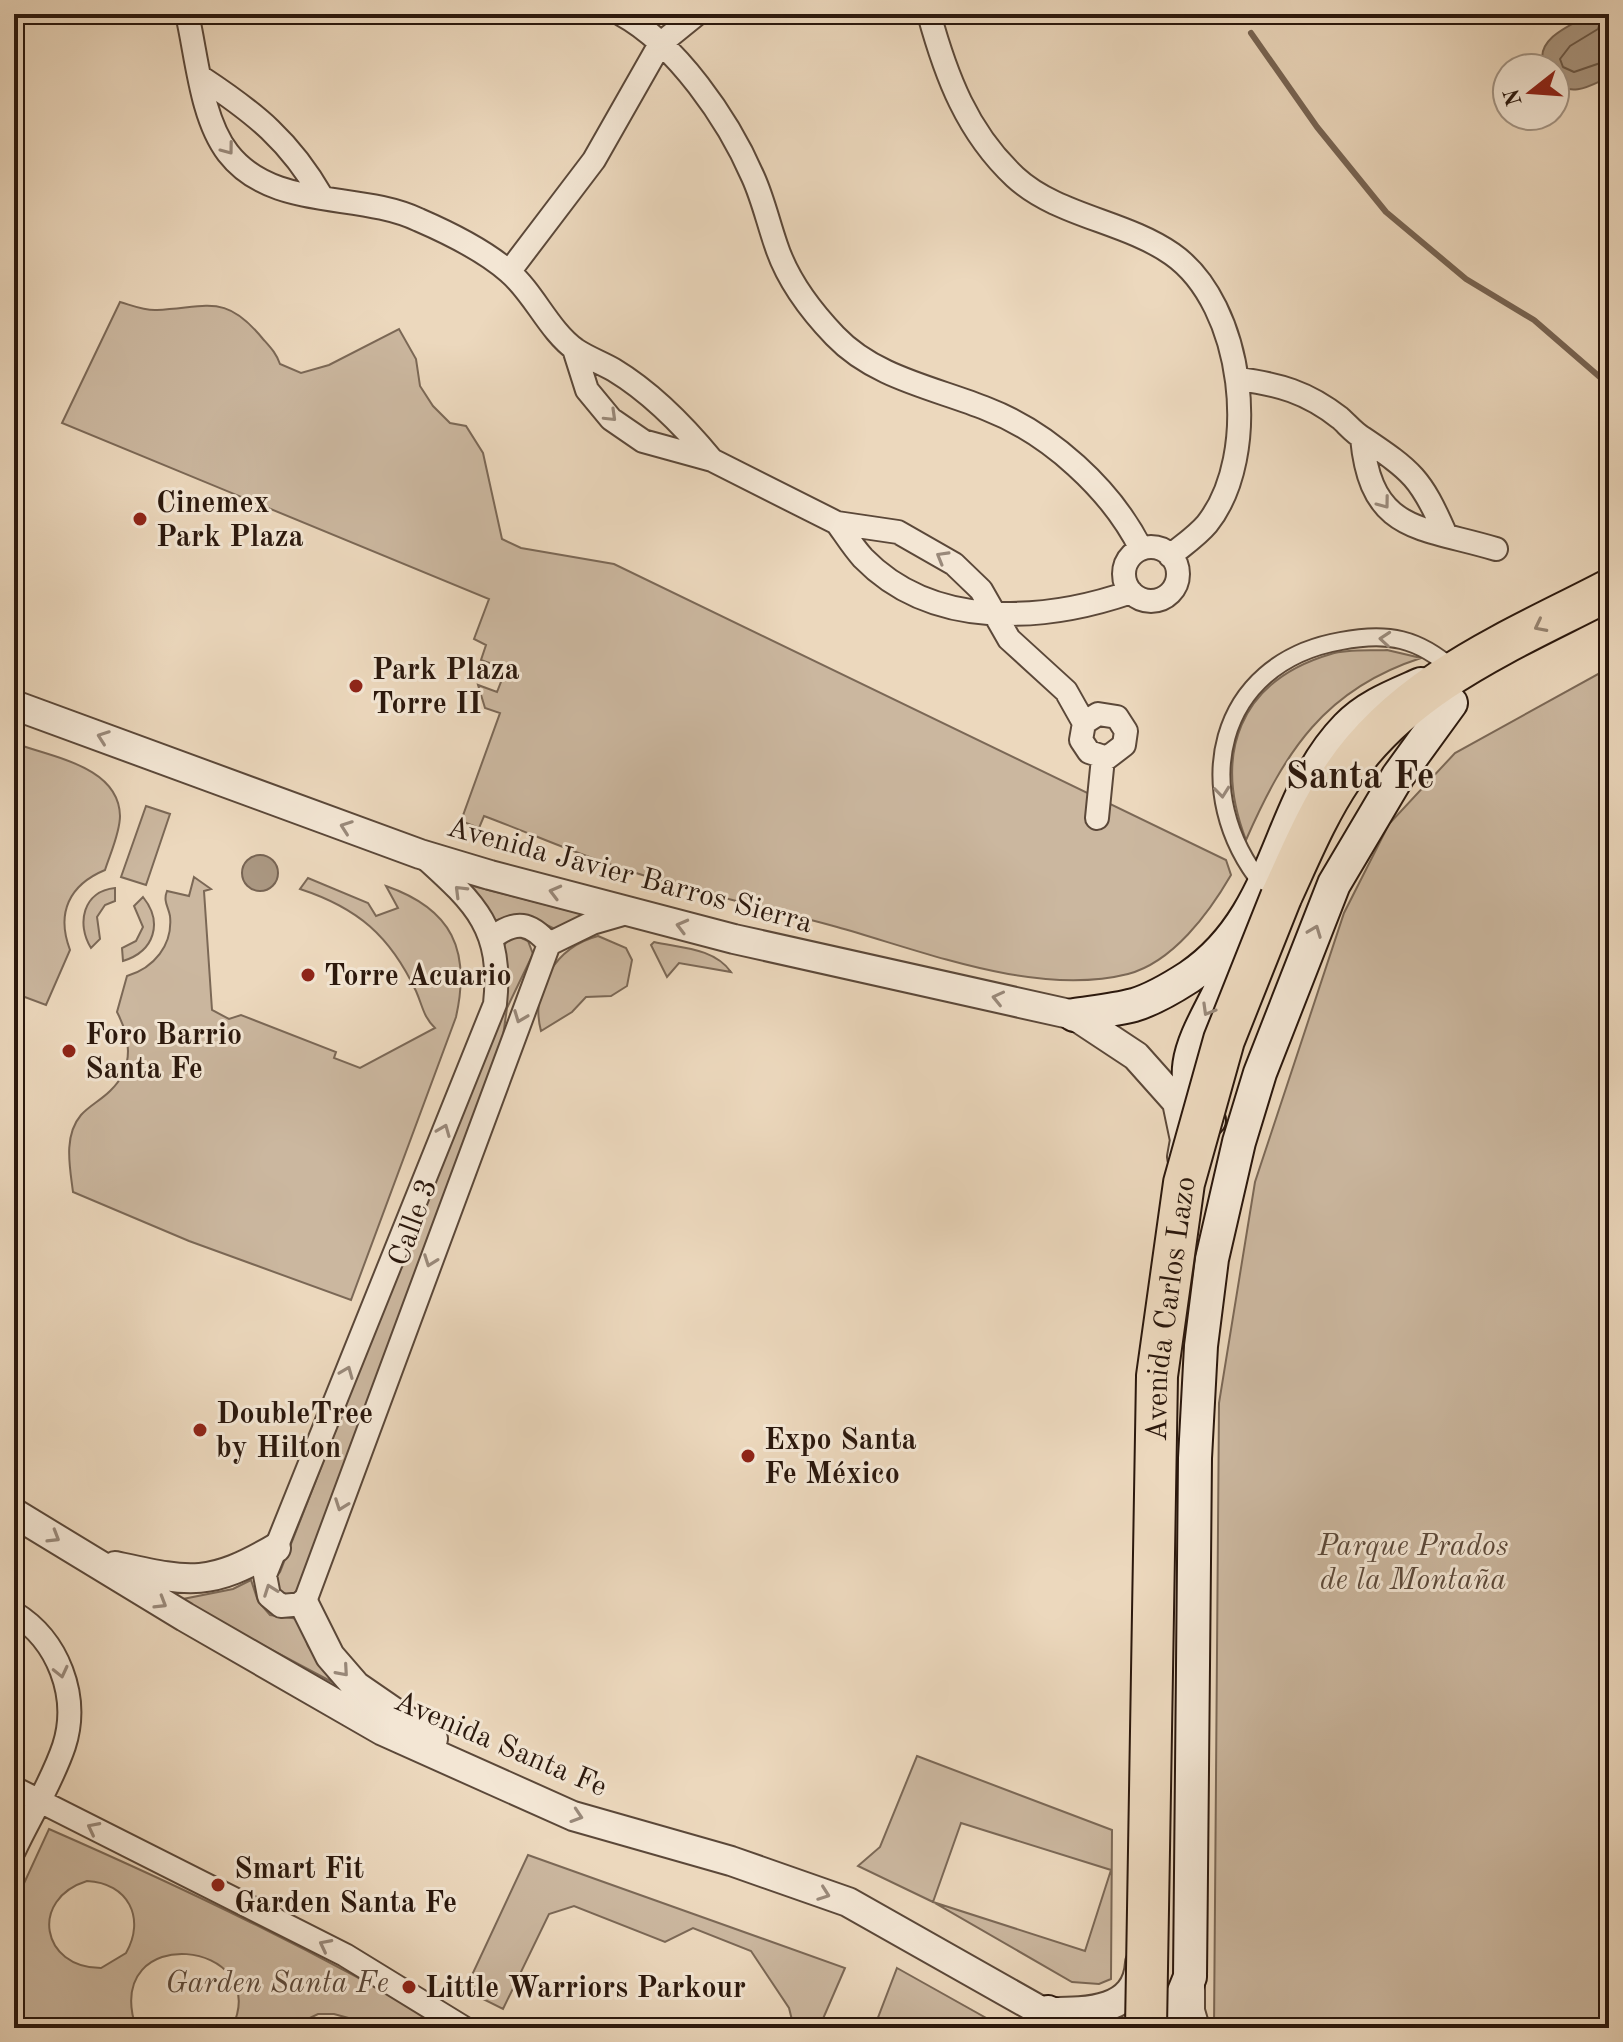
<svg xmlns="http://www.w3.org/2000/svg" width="1623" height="2042" viewBox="0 0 1623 2042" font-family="'Old Standard TT',serif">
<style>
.green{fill:#cbb79f;stroke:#7b6856;stroke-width:2;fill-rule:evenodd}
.water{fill:#aa9781;stroke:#776453;stroke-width:2}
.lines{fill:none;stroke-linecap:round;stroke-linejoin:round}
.shore{stroke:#6a5847;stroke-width:2}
.stream{stroke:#776453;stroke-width:6}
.pedestrian-casing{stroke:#5b4839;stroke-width:20}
.minor-casing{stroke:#5b4839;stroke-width:26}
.tertiary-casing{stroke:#5b4839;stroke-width:32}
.secondary-casing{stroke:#2b180d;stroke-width:36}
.motorway-casing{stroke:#2b180d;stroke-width:44}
.pedestrian{stroke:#f3e6d4;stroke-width:16}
.minor{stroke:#f3e6d4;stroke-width:22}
.tertiary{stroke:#f3e6d4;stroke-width:28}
.secondary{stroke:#f3e6d4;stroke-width:32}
.motorway{stroke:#ecd8bd;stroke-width:40}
.motorway-bridge-casing{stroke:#2b180d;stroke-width:44;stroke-linecap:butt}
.motorway-bridge{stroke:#ecd8bd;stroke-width:40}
.oneway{stroke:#99897a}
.oneway2{stroke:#95826e}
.poi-dot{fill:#8f2418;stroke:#f3e6d4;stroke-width:3}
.labels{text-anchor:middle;stroke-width:6;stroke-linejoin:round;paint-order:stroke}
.poi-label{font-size:30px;font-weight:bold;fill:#2b180d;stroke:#f3e6d4;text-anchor:start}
.street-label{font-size:30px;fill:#2b180d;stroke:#f3e6d4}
.park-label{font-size:30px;font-style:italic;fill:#5b4839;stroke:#f3e6d4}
.district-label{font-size:38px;font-weight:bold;fill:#2b180d;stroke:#f3e6d4}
</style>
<rect width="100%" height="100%" fill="#ecd8bd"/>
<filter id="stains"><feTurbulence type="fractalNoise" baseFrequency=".0025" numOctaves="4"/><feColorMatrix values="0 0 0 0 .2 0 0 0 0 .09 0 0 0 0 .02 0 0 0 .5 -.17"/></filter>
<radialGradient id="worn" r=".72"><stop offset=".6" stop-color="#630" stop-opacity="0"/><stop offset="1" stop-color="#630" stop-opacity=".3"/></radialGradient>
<path class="green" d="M120,302C131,305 145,311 157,310C207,308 225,292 263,339C271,348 276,353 280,364L301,373L329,365L399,329L416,359L420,386L433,406L450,423L466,426L483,453L502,539L521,548L614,564L1226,860L1231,875C1209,913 1173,962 1128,974C1037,997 926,952 837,927C760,906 679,889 603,862C563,848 524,831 484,816L479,828L461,821L500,713L485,708L478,685L497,692L506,669L481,660L486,645L474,639L489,599L62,423Z
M1387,650L1421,658C1325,689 1285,751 1246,840C1213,754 1239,681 1331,654C1348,649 1369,651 1387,650Z
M1609,668V2028H1214L1219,1403L1255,1182L1344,913L1389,824L1455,753Z
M14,743C51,757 119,766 120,816C120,833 110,854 105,870C69,885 56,913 70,950L46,1005L14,993Z
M146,806L170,814L146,885L121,877Z
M194,877L211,889L204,891L212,1010L229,1019L241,1015L336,1052L334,1058L360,1068L435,1028C423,1016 423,1007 416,991C390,936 358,908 300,889L308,878L368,903L376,916L398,908L386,886C452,909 471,950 456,1017L351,1300L189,1241L73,1192C70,1168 63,1136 81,1115C89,1106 101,1100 110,1091C134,1068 131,1039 117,1012L127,976C154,968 173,945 170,916C168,906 163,901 167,891L189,896Z
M461,883L586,915L557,930L526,915L492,921Z
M115,888V901L105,905L97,917L100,939L91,948C76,924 83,891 115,888Z
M143,897C163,922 155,951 123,961L122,948L136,941L143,927L134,906Z
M517,936L528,941L533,954L507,1008L500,1057L297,1591L290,1600L270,1584L280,1572L494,1027L502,949L508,939Z
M598,936L626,948L632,960L627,986L611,996L586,997L572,1012L541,1031C530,989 556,947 598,936Z
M654,942C681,948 714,948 731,972L679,963L667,977L651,945Z
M251,1580L258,1601L270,1615L299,1619L308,1646L332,1682L178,1600L233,1589Z
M917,1756L1112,1830L1111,1979L1099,1984L1072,1982L933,1902L858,1866L880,1847ZM961,1823L1111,1870L1085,1951L933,1902Z
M49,1829C186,1889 318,1952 447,2028H363L352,2019L334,2014H318L289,2028H232C274,1939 101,1920 136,2028H28L14,2021V1905ZM87,1881C128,1883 146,1918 126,1953L101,1968C41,1968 29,1899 87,1881Z
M528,1855L845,1968L819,2028H794L789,2008L751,1951L693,1928L665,1942L574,1906L549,1914L503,2009L465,1990Z
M897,1968L1004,2028H874Z"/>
<path class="water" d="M1592,14H1609V77C1591,85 1572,98 1555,82V68H1545C1531,40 1572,24 1592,14Z
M242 873a18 18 0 1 1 36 0a18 18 0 1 1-36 0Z"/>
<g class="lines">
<path class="shore" d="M1603,14L1598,29L1570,46L1560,59L1563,67L1574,72L1609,60"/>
<path class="stream" d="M1251,33L1317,127L1386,212L1466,279L1534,320L1609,385"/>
<defs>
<path id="pedestrian" d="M1263,885C1188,793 1215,663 1341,641C1388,632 1418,638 1454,670"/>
<path id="minor" d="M187,14C197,57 201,118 228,153C273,211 358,191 419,220C449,233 484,250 509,272C534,293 549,331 576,350C588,358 602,363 614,370C652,393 684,426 712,460
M621,14C676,44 728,119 753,177C763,199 768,222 776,245C787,279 811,311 835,336C875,378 935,388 987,409C1049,433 1111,489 1141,549
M929,14C946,76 967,132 1015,177C1057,216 1125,221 1172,254C1244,304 1262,455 1207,524C1197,536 1182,546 1170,556
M202,78C255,113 290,141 322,197
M509,272L594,160L660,44L697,14
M574,349L587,390L611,419L643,441L712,460L837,523L898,532L954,564L981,590L1009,639L1066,691L1084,723L1081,740L1089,752L1107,758L1124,745L1126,731L1117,717L1098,714L1084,723
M1238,379C1278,384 1307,392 1340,418C1347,424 1354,433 1363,438C1412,471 1421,478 1445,533
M1362,438C1371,533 1419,526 1496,549
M837,523C845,534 853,547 863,558C933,630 1044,622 1131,592
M1124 574a27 27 0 1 1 54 0a27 27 0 1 1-54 0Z
M1097,818L1103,758
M424,857C476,904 503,929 495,1004L265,1575L269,1596L281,1606L304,1604L549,944L592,923L630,912
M493,937C516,920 530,922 549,944
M14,1613C58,1640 80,1696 64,1746C52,1782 30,1817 14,1851
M14,1788L345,1955L464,2028"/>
<path id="tertiary" d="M14,705L420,854L490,875L734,939L1074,1015L1136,1056L1177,1102L1185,1140L1182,1157
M14,1513L185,1617L383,1731L573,1816L731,1861L848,1902L1062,2023
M115,1566C189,1582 208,1588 276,1548
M304,1604L330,1656L356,1686L433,1739
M1190,1977V2011L1195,2028
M1049,2012C1088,2012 1137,2012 1140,1963"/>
<path id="secondary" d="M1074,1015C1094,1012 1115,1010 1134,1005C1154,999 1172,988 1189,977C1282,914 1276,800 1347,727C1367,706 1394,696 1421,684
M1209,1120C1151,1059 1236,1000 1234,939
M1048,2012L1083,2028
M1146,2028L1181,1999L1190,1977L1195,1458L1201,1346L1212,1259L1239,1142L1260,1073L1334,884L1398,776L1451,703"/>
<path id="motorway" d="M1281,897C1300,856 1317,814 1342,777C1404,683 1513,640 1609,590"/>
</defs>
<use href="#pedestrian" class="pedestrian-casing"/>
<use href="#minor" class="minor-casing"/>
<use href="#tertiary" class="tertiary-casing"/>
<use href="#secondary" class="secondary-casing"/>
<use href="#motorway" class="motorway-casing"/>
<use href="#pedestrian" class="pedestrian"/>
<use href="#minor" class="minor"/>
<use href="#tertiary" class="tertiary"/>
<use href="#secondary" class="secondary"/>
<use href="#motorway" class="motorway"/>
<defs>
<g id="motorway-bridge">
<path id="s1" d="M1146,2028L1157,1376L1184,1183L1224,1040L1281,897"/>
</g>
</defs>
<use href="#motorway-bridge" class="motorway-bridge-casing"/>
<use href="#motorway-bridge" class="motorway-bridge"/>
</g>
<defs><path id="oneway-chevron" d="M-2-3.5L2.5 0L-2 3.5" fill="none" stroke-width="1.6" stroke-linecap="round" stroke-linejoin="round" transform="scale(2)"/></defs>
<g class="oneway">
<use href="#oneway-chevron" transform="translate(228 149) rotate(53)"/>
<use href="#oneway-chevron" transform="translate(611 416) rotate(44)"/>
<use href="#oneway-chevron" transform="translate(1384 503) rotate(53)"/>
<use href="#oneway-chevron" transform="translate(942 557) rotate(-150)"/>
<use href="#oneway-chevron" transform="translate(1385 639) rotate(-175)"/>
<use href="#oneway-chevron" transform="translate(103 737) rotate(-160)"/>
<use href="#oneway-chevron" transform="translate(1222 792) rotate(84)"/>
<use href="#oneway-chevron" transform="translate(346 827) rotate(-160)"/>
<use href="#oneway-chevron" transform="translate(460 891) rotate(-135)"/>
<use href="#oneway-chevron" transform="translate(555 892) rotate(-165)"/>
<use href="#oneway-chevron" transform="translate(682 926) rotate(-165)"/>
<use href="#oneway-chevron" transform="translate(1315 931) rotate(-69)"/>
<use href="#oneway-chevron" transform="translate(998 998) rotate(-167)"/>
<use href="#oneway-chevron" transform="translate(1208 1010) rotate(120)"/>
<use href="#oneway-chevron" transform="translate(520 1017) rotate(111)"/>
<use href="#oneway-chevron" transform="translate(444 1130) rotate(-68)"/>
<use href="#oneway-chevron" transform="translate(430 1261) rotate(110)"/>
<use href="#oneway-chevron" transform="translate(347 1372) rotate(-68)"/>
<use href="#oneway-chevron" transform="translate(341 1505) rotate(110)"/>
<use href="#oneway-chevron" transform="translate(54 1537) rotate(31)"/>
<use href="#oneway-chevron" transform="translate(270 1590) rotate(-110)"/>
<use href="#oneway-chevron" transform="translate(161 1603) rotate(31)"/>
<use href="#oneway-chevron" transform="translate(343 1671) rotate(49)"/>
<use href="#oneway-chevron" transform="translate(61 1672) rotate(77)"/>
<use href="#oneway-chevron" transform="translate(577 1816) rotate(18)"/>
<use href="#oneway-chevron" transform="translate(93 1828) rotate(-153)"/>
<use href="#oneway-chevron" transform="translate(824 1894) rotate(20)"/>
<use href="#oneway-chevron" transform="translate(325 1945) rotate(-153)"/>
</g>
<use class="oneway2" href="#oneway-chevron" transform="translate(1540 626) rotate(153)"/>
<g class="poi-dot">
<circle cx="140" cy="519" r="8"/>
<circle cx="356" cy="686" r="8"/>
<circle cx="308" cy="975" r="8"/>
<circle cx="69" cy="1051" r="8"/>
<circle cx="200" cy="1430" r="8"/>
<circle cx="748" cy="1456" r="8"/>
<circle cx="218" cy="1885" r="8"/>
<circle cx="409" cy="1987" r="8"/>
</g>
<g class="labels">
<g class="poi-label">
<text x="156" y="512">Cinemex<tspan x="156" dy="34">Park Plaza</tspan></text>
<text x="372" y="679">Park Plaza<tspan x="372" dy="34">Torre II</tspan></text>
<text x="324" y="985">Torre Acuario</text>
<text x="85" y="1044">Foro Barrio<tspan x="85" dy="34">Santa Fe</tspan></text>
<text x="216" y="1423">DoubleTree<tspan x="216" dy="34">by Hilton</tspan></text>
<text x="764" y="1449">Expo Santa<tspan x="764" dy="34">Fe México</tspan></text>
<text x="234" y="1878">Smart Fit<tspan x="234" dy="34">Garden Santa Fe</tspan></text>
<text x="425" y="1997">Little Warriors Parkour</text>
</g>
<g class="street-label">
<text transform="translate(630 874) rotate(15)" y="10">Avenida Javier Barros Sierra</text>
<text transform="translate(412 1222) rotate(-70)" y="10">Calle 3</text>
<text dy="10" stroke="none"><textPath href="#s1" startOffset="720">Avenida Carlos Lazo</textPath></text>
<text transform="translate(501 1743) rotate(23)" y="10">Avenida Santa Fe</text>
</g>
<g class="park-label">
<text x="1413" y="1555">Parque Prados<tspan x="1413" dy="34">de la Montaña</tspan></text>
<text x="277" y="1992">Garden Santa Fe</text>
</g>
<g class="district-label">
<text x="1360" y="788">Santa Fe</text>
</g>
</g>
<rect width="1623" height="2042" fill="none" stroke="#ecd8bd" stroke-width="48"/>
<rect x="16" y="16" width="1591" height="2010" fill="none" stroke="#2b180d" stroke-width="4"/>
<rect x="24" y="24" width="1575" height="1994" fill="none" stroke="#2b180d" stroke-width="2"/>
<g transform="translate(1531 92) rotate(253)"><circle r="38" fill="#f3e6d4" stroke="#a39484" stroke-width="2"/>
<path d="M0-6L14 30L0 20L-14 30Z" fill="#8f2418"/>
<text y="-12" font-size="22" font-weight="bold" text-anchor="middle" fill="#2b180d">N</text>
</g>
<rect width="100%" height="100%" filter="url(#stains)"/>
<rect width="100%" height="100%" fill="url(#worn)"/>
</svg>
